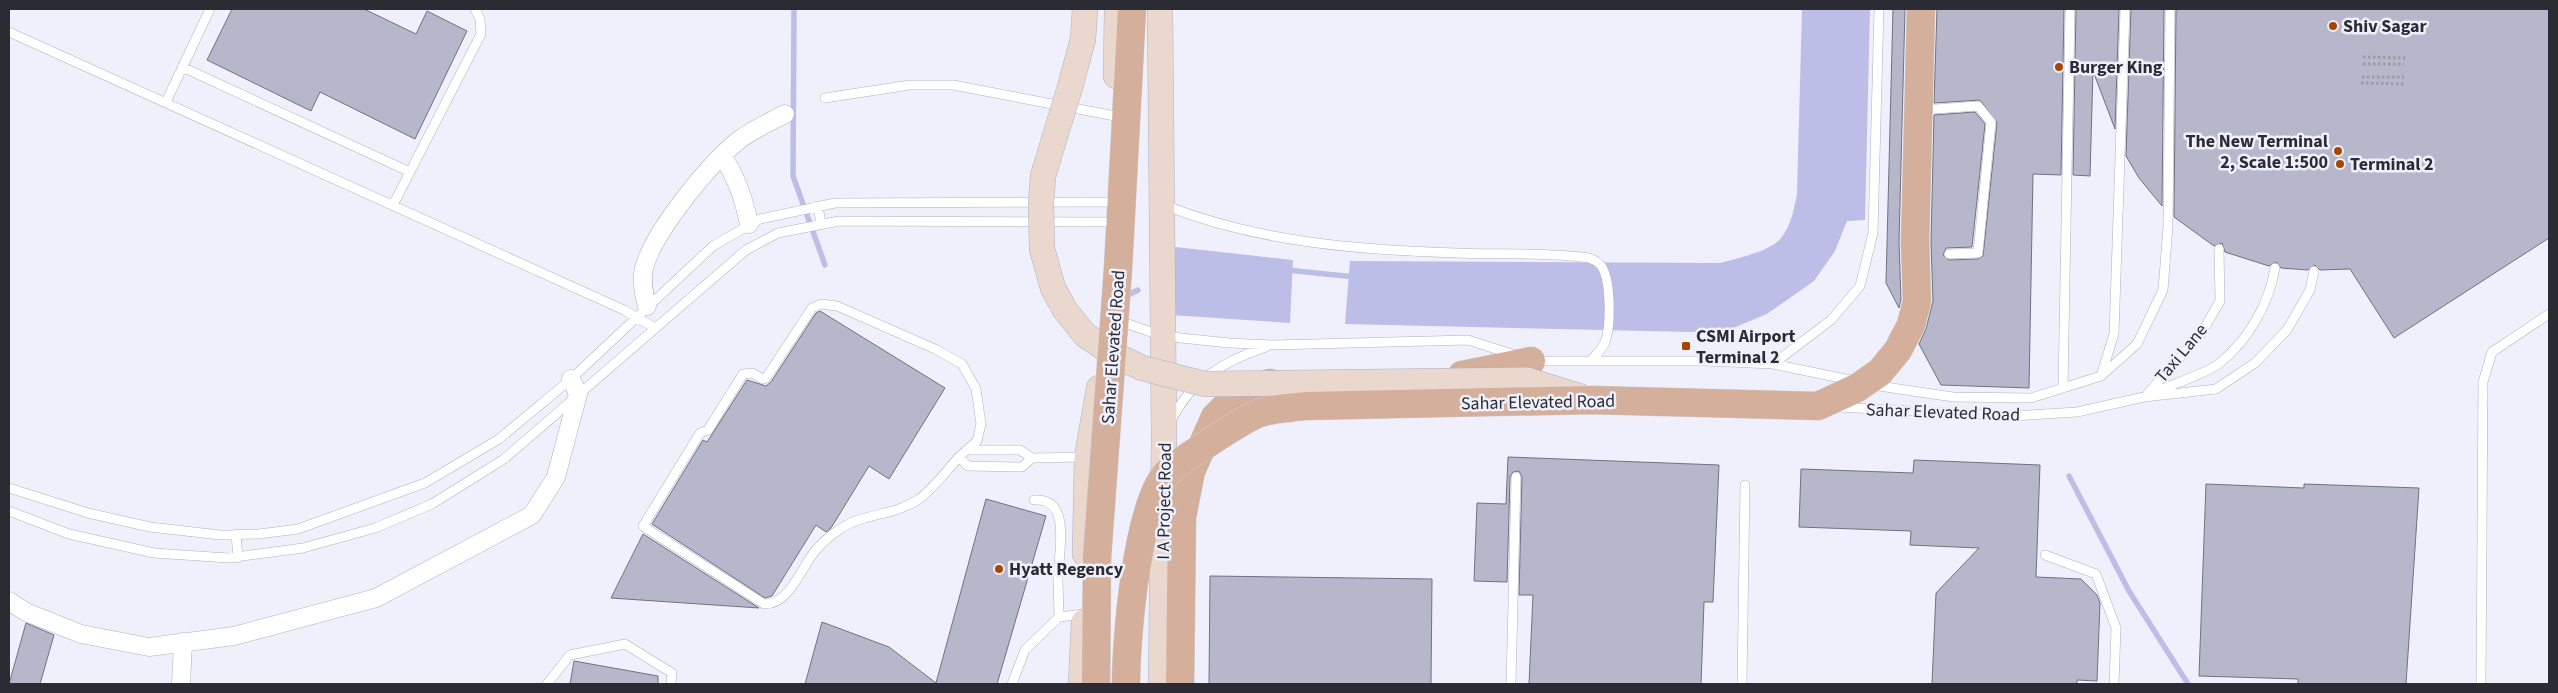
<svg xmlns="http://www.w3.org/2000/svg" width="2558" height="693" viewBox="0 0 2558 693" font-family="'Source Sans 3',sans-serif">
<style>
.water{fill:#bdbee8}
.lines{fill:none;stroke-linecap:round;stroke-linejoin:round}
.stream{stroke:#bdbee8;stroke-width:5.5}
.building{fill:#b6b7ca;stroke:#707183}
.service-casing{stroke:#b0b1c4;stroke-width:10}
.minor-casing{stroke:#b0b1c4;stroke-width:19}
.secondary-casing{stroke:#b0b1c4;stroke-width:26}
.primary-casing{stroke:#d0d0d2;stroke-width:29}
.path{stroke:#9b9ca6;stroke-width:3;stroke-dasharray:2.5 2.5;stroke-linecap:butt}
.service{stroke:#fff;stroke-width:9}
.minor{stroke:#fff;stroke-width:18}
.secondary{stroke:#ead7ce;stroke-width:25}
.primary{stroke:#d4af9c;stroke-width:28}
.secondary-bridge-casing{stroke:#b0b1c4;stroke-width:26;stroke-linecap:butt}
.primary-bridge-casing{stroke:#d0d0d2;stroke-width:29;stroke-linecap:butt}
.secondary-bridge{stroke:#ead7ce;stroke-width:25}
.primary-bridge{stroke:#d4af9c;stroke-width:28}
.poi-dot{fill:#a74601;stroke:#eff0fc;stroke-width:2}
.labels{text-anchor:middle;stroke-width:5;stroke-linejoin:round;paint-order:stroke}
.poi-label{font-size:18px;font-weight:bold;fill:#2b2b33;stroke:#eff0fc;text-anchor:start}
.street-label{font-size:18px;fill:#2b2b33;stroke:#eff0fc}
</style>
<rect width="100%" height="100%" fill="#eff0fc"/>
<path class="water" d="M1802,9H1870L1865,220L1847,221L1835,251L1814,281L1767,314L1733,328L1691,332L1345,324L1350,261L1720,263C1735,259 1772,251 1781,238C1791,226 1794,209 1797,194Z
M1175,247L1293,260L1290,323L1171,315Z"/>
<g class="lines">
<path class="stream" d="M794,9L793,176L825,265
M1287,270L1355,277
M1124,297L1138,290
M2069,476L2129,591L2188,684"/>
</g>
<path class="building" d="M232,9H364L416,34L427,11L467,31L415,139L320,92L311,111L207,60Z
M1893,9H1905L1899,242L1901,299L1899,308L1886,283Z
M1937,9H2064L2061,175L2033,174L2029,388L1941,385L1919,344L1926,329L1933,301L1931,242L1934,115L1975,112L1985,124L1972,247L1946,248L1943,255L1949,260L1978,259L1983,256L1997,123L1980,100L1934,103Z
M2076,9H2119L2115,129L2093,71L2090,176L2073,175Z
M2131,9H2164L2162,206L2139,178L2126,156Z
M2176,9H2549V238L2394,338L2350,269L2320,270L2315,265L2308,270L2281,268L2276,262L2269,266L2225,252L2222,243L2214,246L2174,217Z
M820,311L945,388L889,479L869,466L831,528L826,532L816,525L772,596L765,598L652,524L703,440L707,442L747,380L766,386L771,382L816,313Z
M1508,457L1719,465L1713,602H1704L1701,684H1529L1533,595H1519L1522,477L1519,471L1513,472L1510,477L1507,582L1474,581L1477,503L1506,504Z
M1914,460L2040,465L2036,577L2081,579L2097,595L2100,603L2097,681L2077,680V684H1932L1936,593L1979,548L1910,545L1911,531L1799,527L1801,469L1913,473Z
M2206,484L2304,488V484L2419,488L2406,684H2298V679L2199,676Z
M986,499L1046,516L997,684H805L822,622L889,647L936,683Z
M643,534L759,608L611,598Z
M1210,576L1432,579L1431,684H1209Z
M26,623L54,635L40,684H9Z
M574,661L658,676V684H570Z"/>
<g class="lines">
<defs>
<path id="service" d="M9,32L624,310L655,328
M182,67L410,172
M825,98L910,85H953L1115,116
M166,102L210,9
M1921,110L1978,106L1991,122L1978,253L1949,254
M393,205L481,34L480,19L475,9
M1164,205C1257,242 1357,250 1457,253C1501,255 1546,252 1589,258C1595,260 1599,262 1602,267C1611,282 1611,327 1605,342C1602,350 1596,355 1590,361
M818,206L821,224
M1117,320L1162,336L1229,343L1273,345L1468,340L1515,355
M1532,361H1705L1773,364L1855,381
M1773,364L1831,320L1860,286L1873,233L1879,9
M2101,376L2114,334L2125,9
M1872,385L1953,397L2031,398L2101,376L2137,344L2163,290L2168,226L2170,9
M2063,388L2070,9
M2148,393L2201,334L2220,301L2219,249
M2153,393C2170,385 2208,373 2220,363C2249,339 2269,304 2275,268
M1837,407L2013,416L2077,412L2144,397L2216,389L2255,363L2287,330L2310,290L2314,271
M1171,421C1191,380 1224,361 1266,347
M968,450H1020L1032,458L1085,457
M959,457C948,469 930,493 916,501C896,512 886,512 865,518C844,523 822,540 810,558C799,574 787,605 764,604L643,526L700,433L708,430L743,374L752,373L763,379L766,378L812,308L821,304L837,306L935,349L962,364L976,389L981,424L977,441L959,457L968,466L1022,467L1032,458
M9,488L88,513L150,527L220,535L259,534L298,529L425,483L499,439L571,379L713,246L760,219L835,203L1112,202
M1034,500C1073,497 1058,554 1058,578C1058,591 1059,604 1059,617
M9,511L69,534L154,553L228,558L303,548L375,528L432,504L504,459L746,250L778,233L839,221L1112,222
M236,534L238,558
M2045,555L2096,574L2116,628L2114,684
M547,684L570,655L625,644L672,673L671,684
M1012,684L1025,650L1059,617L1084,614
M1511,684L1516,477
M1742,684L1745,485
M2481,684L2483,382L2492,352L2549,314"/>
<path id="minor" d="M722,156C737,177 744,199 749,224
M647,306C644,294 641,281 644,268C654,231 709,164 739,140C752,130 770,122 785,114
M9,601L26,612L81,634L149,647L234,636L376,598L532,515L556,477L578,394L571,379
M181,684L183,642"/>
<path id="secondary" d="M1160,9L1164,437L1161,684
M1116,76L1117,9
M1070,87L1083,39L1085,9
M1085,554L1087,457L1099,388
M1081,684L1084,622"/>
<path id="primary" d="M1118,269L1132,9
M1462,375L1531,361
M1096,684L1097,558
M1180,684L1182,517L1191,471L1215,417L1238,394L1270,383"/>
</defs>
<use href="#service" class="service-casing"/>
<use href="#minor" class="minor-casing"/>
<use href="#secondary" class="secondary-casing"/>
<use href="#primary" class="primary-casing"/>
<path class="path" d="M2363,57L2406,58
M2363,64H2404
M2362,77H2404
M2361,83L2406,84"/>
<use href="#service" class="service"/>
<use href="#minor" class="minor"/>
<use href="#secondary" class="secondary"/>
<use href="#primary" class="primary"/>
<defs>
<path id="secondary-bridge" d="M1070,87L1043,176L1041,203L1042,249L1053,288L1065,310L1085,335L1113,354L1142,368L1205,384L1527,380L1582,397"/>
<path id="primary-bridge" d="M1097,558L1118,269
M1126,684C1126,640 1137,504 1167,473C1179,461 1245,418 1260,413C1274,408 1291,408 1305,406L1591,400L1818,406L1857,388L1880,372L1898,350L1911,325L1917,301L1915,242L1921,9"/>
</defs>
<use href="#secondary-bridge" class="secondary-bridge-casing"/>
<use href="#primary-bridge" class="primary-bridge-casing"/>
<use href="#secondary-bridge" class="secondary-bridge"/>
<use href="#primary-bridge" class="primary-bridge"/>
</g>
<g class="poi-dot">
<circle cx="2333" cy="26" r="5"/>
<circle cx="2059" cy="67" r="5"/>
<circle cx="2338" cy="151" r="5"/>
<circle cx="2340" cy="164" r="5"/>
<rect x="1681" y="341" width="10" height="10" rx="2.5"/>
<circle cx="999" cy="569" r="5"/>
</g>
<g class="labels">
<g class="poi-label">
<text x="2343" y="32">Shiv Sagar</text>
<text x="2069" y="73">Burger King</text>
<text x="2328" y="147" text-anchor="end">The New Terminal<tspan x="2328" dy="21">2, Scale 1:500</tspan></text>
<text x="2350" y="170">Terminal 2</text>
<text x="1696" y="342">CSMI Airport<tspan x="1696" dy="21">Terminal 2</tspan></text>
<text x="1009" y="575">Hyatt Regency</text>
</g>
<g class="street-label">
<text transform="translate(1113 347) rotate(-86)" y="6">Sahar Elevated Road</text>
<text transform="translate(2181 353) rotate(-50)" y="6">Taxi Lane</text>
<text transform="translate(1538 402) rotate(-1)" y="6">Sahar Elevated Road</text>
<text transform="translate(1943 412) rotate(2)" y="6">Sahar Elevated Road</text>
<text transform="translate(1164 501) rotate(-89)" y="6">I A Project Road</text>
</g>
</g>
<rect width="2558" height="693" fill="none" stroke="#2b2b33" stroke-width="20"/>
</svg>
